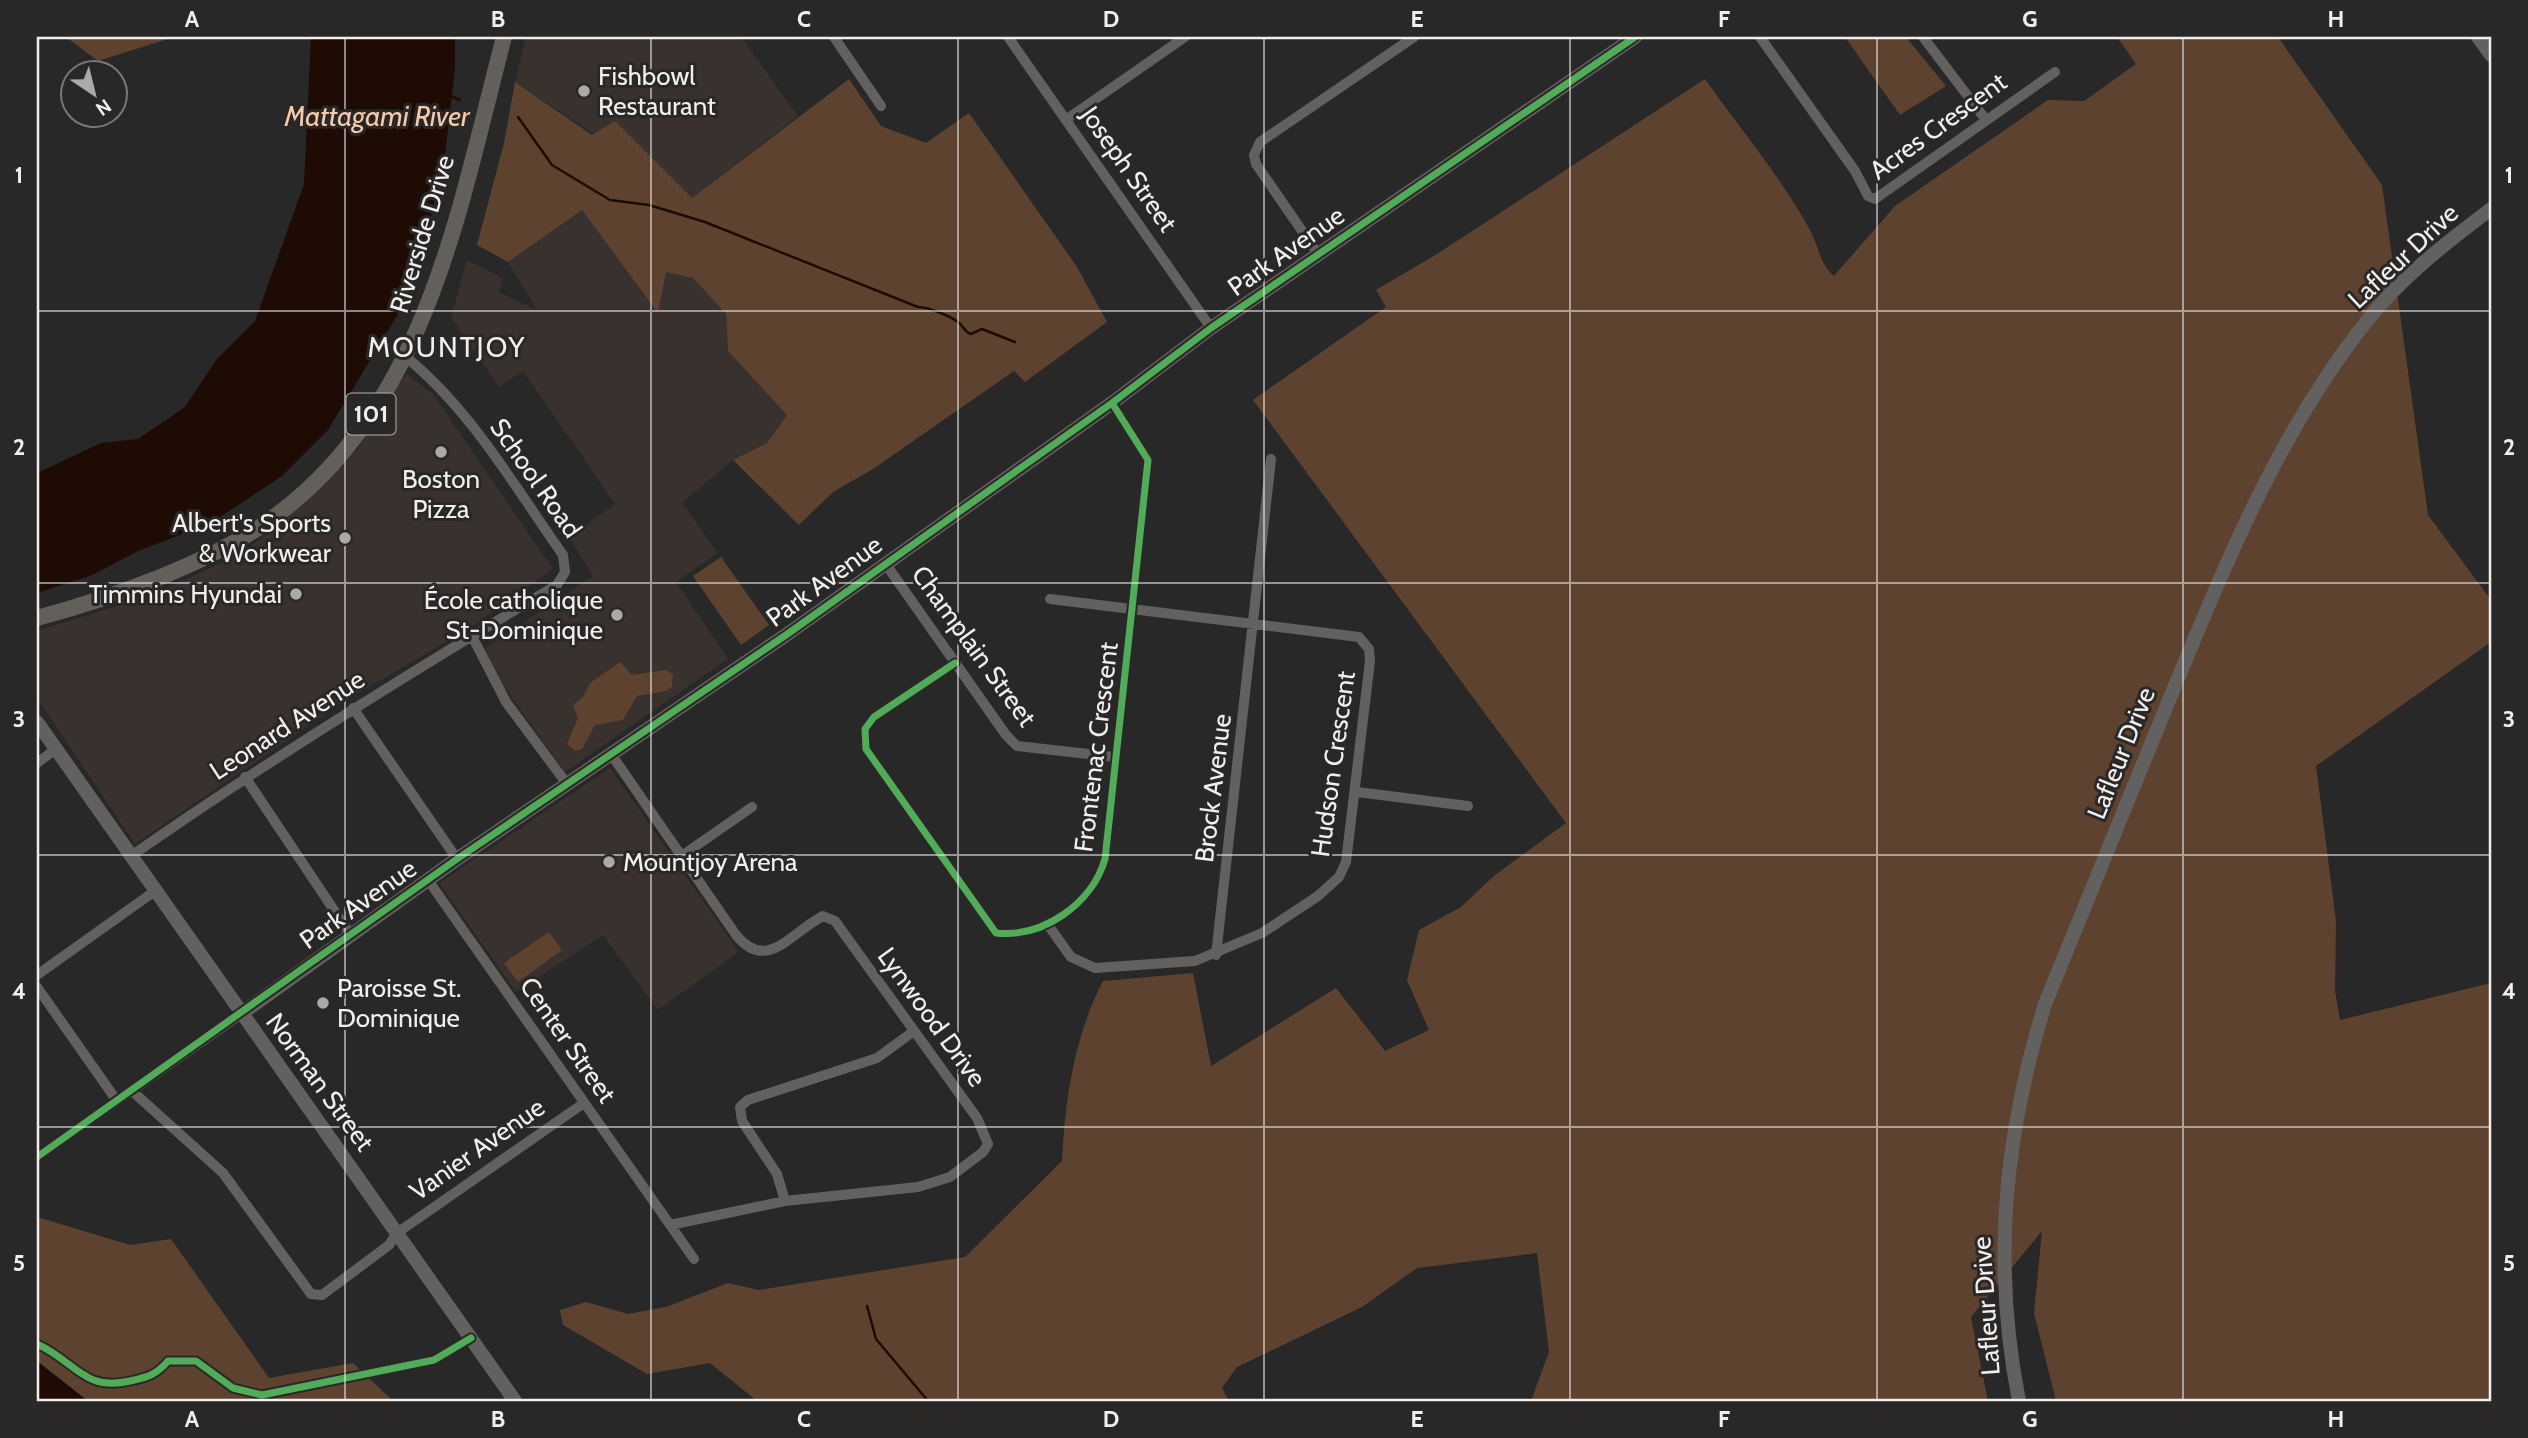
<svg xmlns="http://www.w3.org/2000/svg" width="2528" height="1438" viewBox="0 0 2528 1438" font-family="Cabin,sans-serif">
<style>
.built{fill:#38312d}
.green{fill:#5d432f}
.water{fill:#1d0b04}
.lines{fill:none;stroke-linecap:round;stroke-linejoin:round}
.stream{stroke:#1d0b04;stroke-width:2.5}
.street{stroke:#626160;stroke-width:10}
.secondary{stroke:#626160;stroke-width:14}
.primary{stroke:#635f5b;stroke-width:16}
.cycleway-casing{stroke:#2a2827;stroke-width:11}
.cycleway{stroke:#51ab58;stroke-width:7}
.grid{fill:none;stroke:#f1efee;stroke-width:2;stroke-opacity:0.55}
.poi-dot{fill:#aba9a9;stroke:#2a2827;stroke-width:2.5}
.labels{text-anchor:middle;stroke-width:6;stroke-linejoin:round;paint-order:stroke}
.shield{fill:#2a2827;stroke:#b5b3b2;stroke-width:2}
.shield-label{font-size:24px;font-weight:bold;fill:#f1efee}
.poi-label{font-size:26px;fill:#f1efee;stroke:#2a2827;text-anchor:start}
.street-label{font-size:26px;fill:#f1efee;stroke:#2a2827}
.water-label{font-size:28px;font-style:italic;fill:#f6caaa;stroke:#2a2827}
.neighbourhood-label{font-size:28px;letter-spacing:2px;fill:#f1efee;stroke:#2a2827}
.neatline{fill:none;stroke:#f1efee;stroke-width:2.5}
.grid-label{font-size:23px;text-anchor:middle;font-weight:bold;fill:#f1efee}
</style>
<rect width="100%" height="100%" fill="#292828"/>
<path class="built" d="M526,37H741L798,116L692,198L515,82Z
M582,210L658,312L666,272L693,278L726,314L728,351L787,415L767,443L733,460L682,503L718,553L676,582L728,659L565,772L499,680L484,649L593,576L569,537L615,504L523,371L499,387L451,317L467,260L503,278L499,292L537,310L508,262Z
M406,374L433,394L553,569L468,629L340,704L135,844L37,698V631L158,593L237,555L278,527L356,451Z
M610,768L739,952L658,1010L603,935L516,992L439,883Z"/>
<path class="green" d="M66,37H174L98,61Z
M1845,37H1906L1946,86L1900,115Z
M2117,37H2278L2382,185L2428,515L2491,600V642L2316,766L2336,921L2335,991L2340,1020L2491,983V1401H2056L2034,1313L2042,1231L1971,1317L1988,1401H1531L1549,1352L1537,1253L1417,1268L1362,1307L1237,1367L1222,1388L1229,1401H757L710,1363L647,1374L563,1325L560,1310L586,1302L628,1314L666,1307L728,1283L759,1290L965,1257L1062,1161C1065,1099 1074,1037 1103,981L1193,973L1211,1066L1336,988L1385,1051L1429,1030L1407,980L1419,930L1461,907L1495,875L1566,823L1253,400L1386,307L1376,290L1437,254L1705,79C1740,129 1783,179 1812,234C1819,249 1821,266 1834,276L1895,206L2048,100L2084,101L2136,64Z
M849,79L881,126L926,143L969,113L1077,267L1107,322L1025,382L1014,371L873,469L833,492L799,525L733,460L767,443L787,415L728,351L726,314L693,278L666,272L658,313L582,210L508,262L477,245L504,143L515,82L592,135L615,121L692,198Z
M721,557L769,625L741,645L693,576Z
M620,662L632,675L665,670L673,674L672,687L666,691L637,696L623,720L595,725L582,749L575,751L567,744L578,718L573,705L583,697L590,683Z
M549,932L562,950L518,982L504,963Z
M37,1217L130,1245L171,1239L269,1378L353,1363L393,1401H86L37,1361Z"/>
<path class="water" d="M311,37H455V69L444,164L423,248L401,309L328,430L282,476L211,523L138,551L90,576L37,593V473L101,443L138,439L185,407L217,359L255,321L304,184Z
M37,1361L88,1401H37Z"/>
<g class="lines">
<path class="stream" d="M450,96L460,100
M518,117L552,165L610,200L649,205L705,222L918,307C928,307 950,316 958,322C964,326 963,331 971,334L982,329L1015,342
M867,1306L876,1339L928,1401"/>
<path class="street" d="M834,37L881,106
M1008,37L1211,328
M1760,37L1855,171L1868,196L1875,199L2055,72
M1923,37L1986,120
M1067,119L1185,37
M1318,254L1256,164L1254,155L1260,142L1414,37
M885,563L1006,735L1017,746L1115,757
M473,638L506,702L567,784
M955,663L874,717L865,729L866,749L996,933C1043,938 1092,904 1105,859L1148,460L1112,403
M353,708L457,859
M611,754L736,935C767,973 790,933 823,916L835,921L977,1118L988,1144L983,1152L950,1177L918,1187L785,1201L670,1225
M37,763L56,749
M245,777L350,934
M1357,792L1468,806
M683,855L752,807
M131,856C269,760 412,671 557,585L565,572L563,555C515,487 471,410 406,357
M428,880L694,1259
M1048,925L1071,957L1095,968L1195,961L1262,933L1318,896L1339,877L1346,862L1370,661L1369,649L1359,637L1050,599
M1216,955L1271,459
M37,975L155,891
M37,987L117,1101
M131,1090L223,1173L311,1294L322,1295L389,1245L397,1233L584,1103
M37,1157L241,1014
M785,1201L777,1174L742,1121L740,1107L748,1100L877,1058L914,1031"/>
<path class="secondary" d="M2478,37L2491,55
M37,722L515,1401
M241,1014L457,859L786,635L1112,403L1211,328L1635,37
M2019,1401C1992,1263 2004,1138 2045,1004C2090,894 2134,785 2179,676C2231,551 2282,428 2366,322C2400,278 2447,242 2491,209"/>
<path class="primary" d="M37,618C111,598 212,563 274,517C427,406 459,208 504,37"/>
<defs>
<path id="cycleway" d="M955,663L874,717L865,729L866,749L996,933C1043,938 1092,904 1105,859L1148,460L1112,403
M37,1157L457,859L786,635L1112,403L1211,328L1635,37
M37,1344C75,1361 84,1392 130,1381C148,1377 156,1375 168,1361H196L233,1388L262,1395L434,1360L471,1338"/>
</defs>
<use href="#cycleway" class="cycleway-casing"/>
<use href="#cycleway" class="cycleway"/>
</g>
<path class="grid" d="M345,37V1401M651,37V1401M958,37V1401M1264,37V1401M1570,37V1401M1877,37V1401M2183,37V1401M37,311H2491M37,583H2491M37,855H2491M37,1127H2491"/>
<g class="poi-dot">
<circle cx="584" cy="91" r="7"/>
<circle cx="441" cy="452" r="7"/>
<circle cx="345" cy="538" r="7"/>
<circle cx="296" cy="594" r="7"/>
<circle cx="617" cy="615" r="7"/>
<circle cx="609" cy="862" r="7"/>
<circle cx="323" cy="1003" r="7"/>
</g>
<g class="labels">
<rect class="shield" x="346.5" y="393.5" width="49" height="41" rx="5"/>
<g class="shield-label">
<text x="371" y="422">101</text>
</g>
<g class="poi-label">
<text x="598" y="85">Fishbowl<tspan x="598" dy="30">Restaurant</tspan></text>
<text x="441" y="488" text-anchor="middle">Boston<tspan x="441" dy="30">Pizza</tspan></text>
<text x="331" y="532" text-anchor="end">Albert's Sports<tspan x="331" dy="30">&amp; Workwear</tspan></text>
<text x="282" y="603" text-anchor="end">Timmins Hyundai</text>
<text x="603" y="609" text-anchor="end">École catholique<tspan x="603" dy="30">St-Dominique</tspan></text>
<text x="623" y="871">Mountjoy Arena</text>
<text x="337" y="997">Paroisse St.<tspan x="337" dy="30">Dominique</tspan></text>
</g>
<g class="street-label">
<text transform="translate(1938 126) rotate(-36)" y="9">Acres Crescent</text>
<text transform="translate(1129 169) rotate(55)" y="9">Joseph Street</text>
<text transform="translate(422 234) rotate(-73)" y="9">Riverside Drive</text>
<text transform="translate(1286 251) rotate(-35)" y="9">Park Avenue</text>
<text transform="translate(2403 256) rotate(-43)" y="9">Lafleur Drive</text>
<text transform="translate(536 478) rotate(55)" y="9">School Road</text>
<text transform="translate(824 581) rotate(-36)" y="9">Park Avenue</text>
<text transform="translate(974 646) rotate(54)" y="9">Champlain Street</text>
<text transform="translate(287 725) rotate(-33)" y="9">Leonard Avenue</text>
<text transform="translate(1096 747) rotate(-83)" y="9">Frontenac Crescent</text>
<text transform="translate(2121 753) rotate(-68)" y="9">Lafleur Drive</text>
<text transform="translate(1333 764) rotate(-82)" y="9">Hudson Crescent</text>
<text transform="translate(1213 788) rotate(-83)" y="9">Brock Avenue</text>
<text transform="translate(358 904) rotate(-35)" y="9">Park Avenue</text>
<text transform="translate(932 1017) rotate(54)" y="9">Lynwood Drive</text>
<text transform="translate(568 1040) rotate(55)" y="9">Center Street</text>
<text transform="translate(320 1082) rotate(54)" y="9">Norman Street</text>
<text transform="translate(477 1149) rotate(-35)" y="9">Vanier Avenue</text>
<text transform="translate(1986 1306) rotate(-94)" y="9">Lafleur Drive</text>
</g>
<g class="water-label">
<text x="377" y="126">Mattagami River</text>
</g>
<g class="neighbourhood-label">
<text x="447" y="357">MOUNTJOY</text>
</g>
</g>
<rect width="2528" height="1438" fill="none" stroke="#2a2827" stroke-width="77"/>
<g transform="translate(94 94) rotate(145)"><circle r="33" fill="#2a2827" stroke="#7a7877" stroke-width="2"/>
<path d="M0-5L12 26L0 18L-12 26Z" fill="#aba9a9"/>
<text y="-10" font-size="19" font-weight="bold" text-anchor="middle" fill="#f1efee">N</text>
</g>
<rect x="38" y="38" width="2452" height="1362" class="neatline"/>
<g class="grid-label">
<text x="192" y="27">A</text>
<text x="498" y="27">B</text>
<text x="804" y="27">C</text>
<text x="1111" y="27">D</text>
<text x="1417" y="27">E</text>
<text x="1724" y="27">F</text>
<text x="2030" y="27">G</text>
<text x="2336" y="27">H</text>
<text x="19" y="183">1</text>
<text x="2509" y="183">1</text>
<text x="19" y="455">2</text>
<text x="2509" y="455">2</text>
<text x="19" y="727">3</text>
<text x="2509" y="727">3</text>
<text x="19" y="999">4</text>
<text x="2509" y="999">4</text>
<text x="19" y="1271">5</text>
<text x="2509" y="1271">5</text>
<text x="192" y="1427">A</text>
<text x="498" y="1427">B</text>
<text x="804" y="1427">C</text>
<text x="1111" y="1427">D</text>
<text x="1417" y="1427">E</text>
<text x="1724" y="1427">F</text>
<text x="2030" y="1427">G</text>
<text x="2336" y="1427">H</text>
</g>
</svg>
